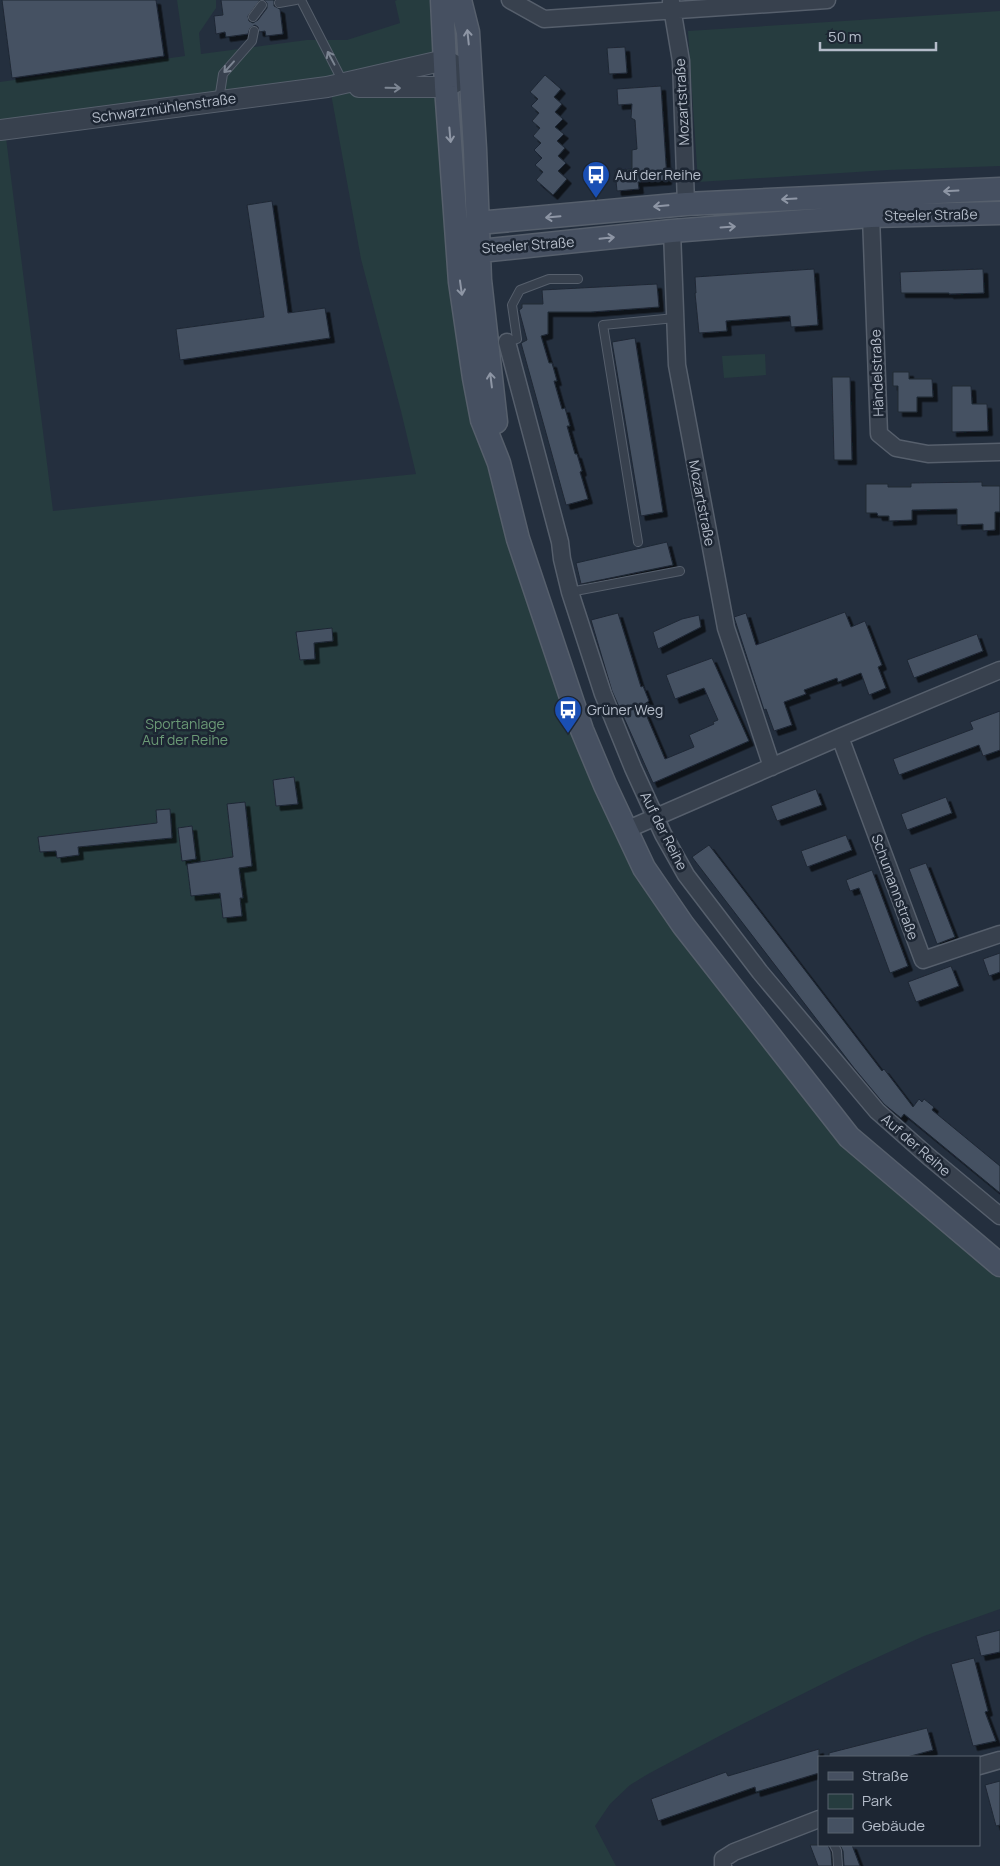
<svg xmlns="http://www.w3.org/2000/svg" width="1000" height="1866" viewBox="0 0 1000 1866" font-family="Manrope,sans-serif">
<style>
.green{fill:#263c3f}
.building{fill:#455162;stroke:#1f2835;filter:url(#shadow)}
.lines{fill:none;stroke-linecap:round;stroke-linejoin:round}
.service-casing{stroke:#565f6c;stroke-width:10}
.minor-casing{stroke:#565f6c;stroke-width:19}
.tertiary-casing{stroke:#565f6c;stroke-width:22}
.secondary-casing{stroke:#565f6c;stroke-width:25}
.service{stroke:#38414e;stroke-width:8}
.minor{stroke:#38414e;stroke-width:16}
.tertiary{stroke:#38414e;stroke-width:20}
.secondary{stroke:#465061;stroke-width:22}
.oneway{stroke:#8e96a5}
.oneway2{stroke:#7c8592}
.labels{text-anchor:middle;stroke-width:5;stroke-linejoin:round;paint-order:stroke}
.street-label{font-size:14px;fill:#b4bcc9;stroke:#1d2633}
.poi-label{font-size:14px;fill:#b4bcc9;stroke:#1d2633;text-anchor:start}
.park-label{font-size:14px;fill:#6b9a76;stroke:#1d2633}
</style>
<defs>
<filter id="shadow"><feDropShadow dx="4.5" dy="4.5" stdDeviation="0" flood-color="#0009"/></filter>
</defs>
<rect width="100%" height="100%" fill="#242f3e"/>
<path class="green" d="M177,0H216V8L199,33L201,54L307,40H347L400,23L395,1L397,0H439L443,58L393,67L0,126V82L185,56Z
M1000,11V166L888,170L698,182L688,31Z
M330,88L444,89L472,379L602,787L805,1088L1000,1267V1609L924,1636L852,1669L725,1733L648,1774L630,1785L610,1804L595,1826L616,1866H0V138H6L53,511L416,474L401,411L361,259Z
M765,354L766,375L724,378L722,356Z"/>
<path class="building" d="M2,0H156L164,56L12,78Z
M221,0H260L248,16L249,21L253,23L258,20L267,8V3L264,0H274V6L280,9L283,34L266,36L265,31L259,32L258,27L255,25L250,28L248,34L226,37L225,32L216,34L214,16L223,15Z
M625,47L627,73L609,74L607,48Z
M545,75L561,89L554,97L562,104L555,112L563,119L555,127L564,134L557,141L565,148L558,156L566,163L558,171L567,179L553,195L536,180L543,172L535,165L542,158L534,150L541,143L533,136L540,128L532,121L539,113L531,106L538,99L530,92Z
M661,86L667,180L638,182L639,189L617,191L615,170L632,169V150L637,149L635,120L631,118L632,104L618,105L617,89Z
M272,201L288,313L325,308L330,338L180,360L176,329L264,317L247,205Z
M814,269L818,325L791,327L790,316L726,321L727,331L699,333L695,293H696L695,277Z
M983,269L984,293L949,294V293H901L900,272Z
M657,284L659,307L591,312H548V334L541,336L549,363H552L557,381H554L562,409L565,408L570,426H567L575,454H577L582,471L580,472L588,499L566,505L521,343L527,340L519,310L522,308V304H543L542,290Z
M635,338L663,512L641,516L612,342Z
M893,372H909V379H932L933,397H917V412H898V386H893Z
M832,377H850L852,460H834Z
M952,386H971L972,404H987L988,431L952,432Z
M982,482V486H1000V512H995V530L983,531V524L957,525V509L912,510V520L889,521V516H878L877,513H866V484H888V487H911V483Z
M667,542L673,565L581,584L576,563Z
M845,612L851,627L865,621L882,665L878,667L886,688L869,695L861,673L838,682L837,678L804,690L806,694L784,702L792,725L774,731L766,709L764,710L734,617L746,613L756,645Z
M618,613L641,687L643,686L649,701L646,703L650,710L645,712L665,759L694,747L689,735L714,724L713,722L718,720L704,688L675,699L666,675L712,658L749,741L653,783L612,691L591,620Z
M699,615L701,627L658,649L653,632L682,619Z
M332,628L333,641L314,643L315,659L300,660L296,632Z
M977,634L983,651L914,678L907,660Z
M1000,711V750L983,756L979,745L899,775L893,759L973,729L970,722Z
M294,777L298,804L276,806L273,780Z
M816,789L822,805L777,821L771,806Z
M946,797L952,813L907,830L901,814Z
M245,802L252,866L239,868L243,898H240L242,916L223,918L220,893L191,896L187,864L233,857L227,804Z
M170,809L172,838L78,847L79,855L57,858L56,851L40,852L38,837L157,823L156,810Z
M192,826L196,859L182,861L178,828Z
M846,835L852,850L807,867L801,851Z
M709,845L882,1071L884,1069L913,1107L919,1099L922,1102L924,1099L934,1107L932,1110L1000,1166V1193L904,1114L901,1118L884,1104L854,1068L692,857Z
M926,863L955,937L937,944L909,869Z
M872,870L908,966L890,973L859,888L850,891L846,880Z
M1000,953V972L989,976L983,959Z
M951,966L959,986L916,1002L908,982Z
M1000,1630V1652L981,1656L976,1636Z
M974,1658L988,1711L985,1712L996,1741L973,1746L951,1664Z
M927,1728L933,1750L907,1757H829V1753Z
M819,1749V1773L756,1792L755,1787L658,1821L651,1799L726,1772L728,1776Z
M1000,1781V1825L996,1826L985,1785Z
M810,1845H828L831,1852L832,1866H818Z
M840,1845H852L860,1866H844L843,1851Z"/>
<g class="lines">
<defs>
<path id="service" d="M301,0L343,82
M279,3L296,0
M253,17L262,5
M219,100L223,74L252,41L254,31
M507,342L517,339L512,305L520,290L549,279H578
M638,542L603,325L675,318
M570,592L680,571
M834,1845L837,1851L838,1866"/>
<path id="minor" d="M510,0L544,19L827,0
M671,2L681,61L686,204
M871,216L879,434L896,448L928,454L1000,452
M672,231L677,365L726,628L772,767
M507,342L560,542L562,559L570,592L603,694L633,768L663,834L686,875L760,972L877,1111L929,1157L1000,1216
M840,737L923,960L1000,934
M626,830L840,737L1000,670
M979,1766L1000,1760
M723,1866V1859L734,1852L819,1819"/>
<path id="tertiary" d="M359,87H446L461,79
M0,130L327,87L445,60L471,74"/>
<path id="secondary" d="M442,0L446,87L460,282L474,378L482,420L499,463L518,539L582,730L605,785L644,868L683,925L849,1137L1000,1265
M460,0L468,32L475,149L480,280L496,422
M457,240L478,223L686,204L1000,189
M457,240L480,251L672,231L871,216L1000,213"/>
</defs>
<use href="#service" class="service-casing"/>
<use href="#minor" class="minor-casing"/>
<use href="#tertiary" class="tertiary-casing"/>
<use href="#secondary" class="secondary-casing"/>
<use href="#service" class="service"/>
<use href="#minor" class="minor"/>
<use href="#tertiary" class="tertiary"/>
<use href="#secondary" class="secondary"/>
</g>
<defs><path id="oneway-shaft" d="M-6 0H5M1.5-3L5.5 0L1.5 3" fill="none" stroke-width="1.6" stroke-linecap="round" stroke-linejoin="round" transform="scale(1.25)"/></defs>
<g class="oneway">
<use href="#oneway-shaft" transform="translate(468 37) rotate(-96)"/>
<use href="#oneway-shaft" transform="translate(450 135) rotate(85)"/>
<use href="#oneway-shaft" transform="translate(951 191) rotate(177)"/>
<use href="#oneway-shaft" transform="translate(789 199) rotate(177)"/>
<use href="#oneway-shaft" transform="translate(661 206) rotate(175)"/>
<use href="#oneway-shaft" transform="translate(553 217) rotate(175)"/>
<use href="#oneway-shaft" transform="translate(728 227) rotate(-4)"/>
<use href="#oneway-shaft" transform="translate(607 238) rotate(-6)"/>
<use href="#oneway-shaft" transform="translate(461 288) rotate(82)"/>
<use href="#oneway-shaft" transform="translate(491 380) rotate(-97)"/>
</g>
<g class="oneway2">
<use href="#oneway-shaft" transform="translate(331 58) rotate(-118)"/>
<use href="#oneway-shaft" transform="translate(229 67) rotate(132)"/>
<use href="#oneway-shaft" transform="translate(393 88) rotate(1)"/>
</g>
<defs>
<symbol id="bus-pin" viewBox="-11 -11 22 30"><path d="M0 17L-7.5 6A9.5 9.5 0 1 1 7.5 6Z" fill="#1a4fb4" stroke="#1d2633"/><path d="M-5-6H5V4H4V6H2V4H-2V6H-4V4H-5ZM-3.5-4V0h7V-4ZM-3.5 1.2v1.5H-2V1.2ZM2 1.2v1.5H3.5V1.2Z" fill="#fff"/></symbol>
</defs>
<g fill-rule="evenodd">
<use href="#bus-pin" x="580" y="159" width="32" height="43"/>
<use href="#bus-pin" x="552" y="694" width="32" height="43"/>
</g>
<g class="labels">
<g class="street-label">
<text transform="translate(682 102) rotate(-93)" y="5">Mozartstraße</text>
<text transform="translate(164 108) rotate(-8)" y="5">Schwarzmühlenstraße</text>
<text transform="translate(931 215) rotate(-1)" y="5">Steeler Straße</text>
<text transform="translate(528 245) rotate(-4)" y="5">Steeler Straße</text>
<text transform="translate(877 373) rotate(-92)" y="5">Händelstraße</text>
<text transform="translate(702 503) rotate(79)" y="5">Mozartstraße</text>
<text transform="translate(664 831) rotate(63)" y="5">Auf der Reihe</text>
<text transform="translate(895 887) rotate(70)" y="5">Schumannstraße</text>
<text transform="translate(916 1145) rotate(41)" y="5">Auf der Reihe</text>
</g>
<g class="poi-label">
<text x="615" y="180">Auf der Reihe</text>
<text x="587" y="715">Grüner Weg</text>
</g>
<g class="park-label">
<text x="185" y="729">Sportanlage<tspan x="185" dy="16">Auf der Reihe</tspan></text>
</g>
</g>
<rect x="818" y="1756" width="162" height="90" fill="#1d2633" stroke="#59626f"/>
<rect x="828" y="1772" width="25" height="8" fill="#465061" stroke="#59626f"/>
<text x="862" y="1781" font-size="15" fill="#b4bcc9">Straße</text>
<rect x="828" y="1794" width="25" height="15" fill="#263c3f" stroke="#59626f"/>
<text x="862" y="1806" font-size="15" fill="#b4bcc9">Park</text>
<rect x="828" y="1818" width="25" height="15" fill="#455162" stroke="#59626f"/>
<text x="862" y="1831" font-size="15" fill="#b4bcc9">Gebäude</text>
<path d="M820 42v8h116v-8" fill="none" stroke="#b4bcc9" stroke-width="2.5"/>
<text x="828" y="42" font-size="15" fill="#b4bcc9" stroke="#1d2633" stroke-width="4" paint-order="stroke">50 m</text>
</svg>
